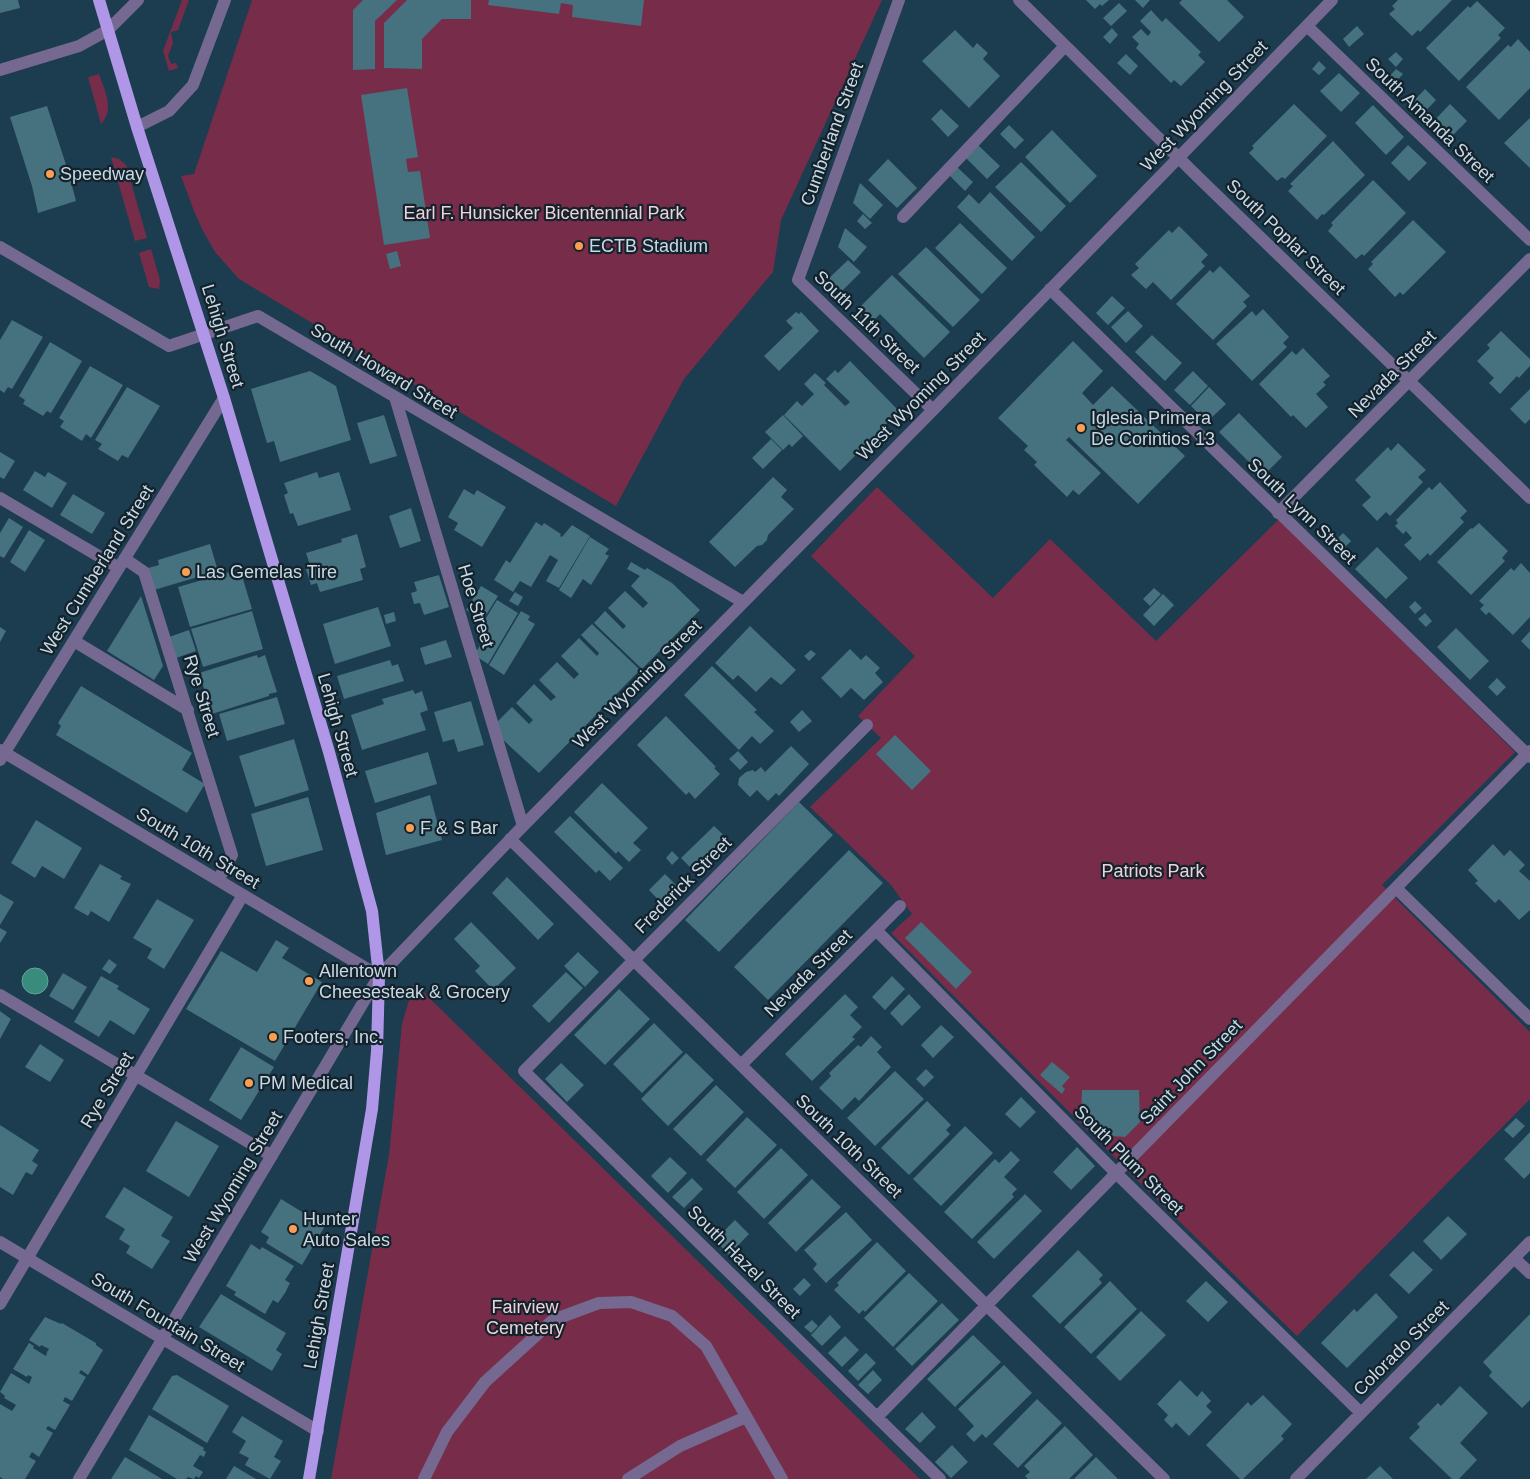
<svg xmlns="http://www.w3.org/2000/svg" width="1530" height="1479" viewBox="0 0 1530 1479" font-family="Helvetica,sans-serif">
<style>
.green{fill:#772d4a}
.water{fill:#398b7b;stroke:#64a29b}
.building{fill:#46717e}
.lines{fill:none;stroke-linecap:round;stroke-linejoin:round}
.minor{stroke:#756991;stroke-width:12}
.major{stroke:#b096e7;stroke-width:12}
.poi-dot{fill:#fb9e51;stroke:#14222b;stroke-width:2}
.labels{text-anchor:middle;stroke-width:4.5;stroke-linejoin:round;paint-order:stroke}
.street-label{font-size:18px;fill:#c8d9e6;stroke:#14222b}
.poi-label{font-size:18px;fill:#c8d9e6;stroke:#14222b;text-anchor:start}
.park-label{font-size:18px;fill:#eed2da;stroke:#14222b}
</style>
<rect width="100%" height="100%" fill="#1c3c50"/>
<path class="green" d="M182,0H189L178,30L171,32L173,43L168,56L171,64L176,63L178,68L169,71L163,51Z
M252,0H882L781,220L773,272L684,379L616,506L239,279L215,252L203,231L194,211L181,176L194,174Z
M99,74C105,92 115,109 101,124L88,77Z
M111,157L119,159L126,165L147,238L135,241Z
M151,249L160,280L159,289L149,287L139,253Z
M877,487L993,598L1050,539L1156,641L1279,519L1515,752L1382,885L1530,1032V1099L1297,1336L1137,1180L891,933L912,914L891,885L810,807L881,738L858,716L915,656L811,556Z
M414,983L920,1479H331L389,1155L402,1024Z"/>
<path class="water" d="M22 981a13 13 0 1 1 26 0a13 13 0 1 1-26 0Z"/>
<path class="building" d="M0,0H18L20,8L0,13Z
M363,0H397L375,21V69L353,70V10Z
M407,0H471V19H442L422,39V69L384,68V23Z
M489,0H644L641,26L572,17L573,5L561,3L559,14L488,5Z
M1086,0H1109L1102,6L1100,4L1095,9Z
M1135,0H1150L1143,8Z
M1182,0H1227L1244,17L1219,42L1179,3Z
M1398,0H1452L1420,32L1418,30L1412,36L1389,14L1395,9L1392,6Z
M1477,1L1505,28L1498,35L1501,38L1459,81L1426,48L1468,6L1470,8Z
M1119,3L1127,11L1111,26L1103,18Z
M1151,10L1162,22L1166,18L1201,52L1198,55L1205,62L1181,86L1174,80L1171,83L1136,48L1139,44L1132,37L1141,29L1148,36L1151,32L1140,21Z
M1357,26L1364,34L1349,47L1343,39Z
M1112,28L1118,35L1110,44L1103,37Z
M955,30L973,48L977,43L988,53L983,59L1000,76L969,108L922,61Z
M1518,39L1530,52V88L1499,120L1466,87L1508,45L1511,47Z
M1396,52L1403,59L1396,67L1388,59Z
M1126,54L1138,66L1130,75L1117,63Z
M1319,61L1326,68L1319,75L1312,69Z
M1396,69L1403,74L1394,84L1388,78Z
M1339,73L1360,93L1341,112L1320,91Z
M407,88L418,157L406,159L408,172L420,171L430,238L384,245L361,95Z
M1425,89L1436,100L1419,118L1408,107Z
M1294,104L1327,136L1285,179L1282,177L1277,181L1249,153L1254,148L1252,146Z
M1450,104L1467,121L1446,142L1429,126Z
M1373,105L1404,137L1386,155L1355,123Z
M47,106L69,174L76,201L38,213L32,186L10,117Z
M941,109L959,126L948,137L931,119Z
M1530,118V168L1504,143Z
M1009,125L1024,140L1015,149L1000,134Z
M1052,130L1097,176L1070,203L1025,157Z
M1333,141L1365,175L1324,215L1322,214L1317,220L1288,191L1293,186L1290,184Z
M978,145L1000,166L987,179L965,157Z
M1408,145L1427,163L1409,181L1391,163Z
M888,159L917,188L897,208L868,180Z
M1021,162L1066,206L1041,232L995,187Z
M957,167L973,182L965,191L949,175Z
M1373,180L1406,213L1364,256L1362,254L1356,259L1328,231L1333,225L1331,223Z
M860,183L883,205L870,219L853,203Z
M990,192L1035,237L1012,261L957,207L969,194L979,204Z
M863,214L872,223L865,229L857,221Z
M1413,220L1446,252L1403,295L1400,292L1395,297L1368,269L1373,264L1371,262Z
M960,223L1007,268L982,294L935,248Z
M1179,226L1208,255L1201,262L1205,266L1171,300L1153,282L1146,289L1131,275L1139,268L1135,264L1169,230L1172,233Z
M845,228L867,247L854,262L838,247Z
M926,247L980,300L953,327L898,274Z
M397,251L401,266L390,269L386,254Z
M848,260L861,272L840,293L827,280Z
M1220,266L1250,296L1243,302L1247,306L1213,340L1176,304L1210,270L1213,273Z
M892,275L950,332L924,358L880,314L870,324L856,311Z
M1112,296L1125,308L1108,325L1096,313Z
M1263,309L1289,337L1283,343L1287,347L1252,381L1216,344L1252,311L1256,316Z
M1128,311L1143,326L1126,343L1111,327Z
M796,312L799,314L801,312L819,331L779,371L764,356L793,328L786,321Z
M12,320L43,337L12,389L8,387L4,393L0,390V340Z
M1501,331L1530,359V366L1519,378L1517,376L1500,394L1489,383L1494,378L1477,361L1490,348L1487,345Z
M1152,335L1182,363L1165,381L1135,352Z
M1073,341L1103,371L1082,393L1093,405L1112,386L1185,456L1138,504L1069,437L1066,440L1101,473L1079,495L1073,490L1067,497L1034,465L1037,462L1024,450L1028,446L998,418Z
M50,342L82,361L51,413L47,411L43,416L23,404L25,400L19,396Z
M1303,348L1330,376L1323,382L1326,385L1316,394L1328,407L1306,428L1293,415L1291,417L1259,384L1292,351L1296,355Z
M850,361L899,411L840,471L784,415L797,401L802,406L814,394L804,384L815,373L826,383L824,385L845,406L848,404L850,402L826,379L835,370L838,373Z
M90,366L123,385L91,438L86,434L82,441L60,427L64,421L59,418Z
M310,371L336,386L351,440L280,462L274,441L267,443L251,389Z
M1193,371L1208,386L1190,405L1174,390Z
M127,387L160,406L128,458L122,455L118,461L98,449L102,444L95,440Z
M1209,387L1226,404L1207,422L1191,406Z
M1530,389V419L1525,424L1510,409Z
M1239,413L1282,457L1263,476L1219,432Z
M384,415L397,456L370,464L357,423Z
M783,415L803,436L792,447L789,444L783,450L765,432Z
M771,439L782,450L772,460L761,449Z
M1398,443L1426,470L1418,477L1423,482L1390,516L1386,512L1377,521L1362,505L1371,497L1355,480L1388,447L1391,451Z
M761,449L772,460L763,469L752,458Z
M0,452L15,461L4,479L0,477Z
M35,471L45,477L48,472L67,483L52,508L23,490Z
M317,472L319,478L339,472L351,510L298,526L293,513L290,514L284,495L288,493L284,483Z
M773,477L787,490L781,497L794,509L768,535L767,540L762,545L757,546L735,567L709,542Z
M1440,482L1467,511L1460,518L1464,522L1430,556L1428,553L1420,561L1404,545L1412,538L1406,531L1403,534L1395,526L1398,523L1396,520L1429,487L1432,490Z
M464,489L474,495L477,490L506,507L482,547L454,530L458,523L448,517Z
M73,494L105,513L92,534L60,515Z
M411,508L421,541L400,548L389,516Z
M9,518L23,527L4,558L0,556V533Z
M536,522L542,526L544,523L561,534L560,536L562,537L572,525L590,536L559,588L546,581L558,560L550,555L531,587L520,581L513,592L494,580L506,560L510,563Z
M1479,523L1508,551L1502,558L1505,561L1471,595L1437,562L1471,528L1472,529Z
M29,530L45,540L25,572L10,562Z
M1343,533L1351,541L1344,548L1336,540Z
M357,534L366,567L360,569L363,580L320,592L317,583L311,585L306,569L311,568L306,553L342,542L341,539Z
M590,537L609,549L605,554L609,556L591,585L583,579L571,598L559,590Z
M210,544L218,571L154,590L148,568L159,565L158,560Z
M1377,547L1408,578L1386,599L1355,569Z
M631,562L645,570L647,568L672,583L700,610L642,669L594,623L605,611L623,629L626,626L608,608L625,591L643,608L648,603L631,586L640,576L627,569Z
M1521,563L1530,573V617L1513,635L1489,612L1486,615L1480,609L1484,605L1479,601L1511,568L1514,571Z
M240,569L252,609L190,627L178,587Z
M439,575L449,607L424,615L420,603L414,604L411,593L417,591L414,582Z
M481,586L498,596L483,620L466,610Z
M1154,588L1161,594L1150,606L1143,599Z
M515,592L523,597L518,606L509,601Z
M1163,594L1174,605L1154,626L1143,615Z
M141,596L163,666L154,680L107,651Z
M497,600L518,613L488,664L474,655L486,636L478,631Z
M1415,601L1422,608L1415,614L1409,607Z
M378,607L391,646L335,664L323,624Z
M252,611L263,649L203,667L191,629Z
M521,611L530,616L528,620L535,624L504,675L489,665Z
M394,612L396,621L386,624L384,615Z
M1425,613L1432,621L1426,627L1418,619Z
M592,624L640,670L539,773L500,737L496,723L512,707L529,724L533,720L516,703L534,684L551,701L553,699L556,697L539,680L557,662L574,679L579,674L561,656L579,638L597,656L599,653L581,635Z
M750,626L796,670L781,685L771,677L756,692L738,675L733,680L715,663Z
M0,627L6,631L0,642Z
M1456,628L1489,661L1470,680L1437,647Z
M189,630L196,651L176,658L169,637Z
M1530,631V650L1521,641Z
M446,640L452,657L425,665L420,648Z
M850,649L861,660L866,655L880,668L875,673L883,682L864,700L851,688L841,698L821,678Z
M811,650L816,654L809,661L804,656Z
M257,655L258,658L265,655L277,692L269,694V696L212,714L199,673Z
M390,660L392,666L398,664L404,681L344,699L337,676Z
M712,666L757,710L754,712L774,731L760,744L752,736L739,750L684,695Z
M1497,678L1506,687L1497,696L1488,687Z
M81,686L192,753L182,770L205,784L187,813L56,735L61,726L58,723Z
M413,690L415,694L422,691L428,710L420,713L426,730L362,750L351,715L384,704L382,699Z
M277,697L285,724L227,741L219,714Z
M471,701L484,745L458,752L454,739L443,742L434,712Z
M802,710L812,721L799,732L790,722Z
M666,716L716,767L714,768L720,774L695,799L689,792L686,795L637,745Z
M895,735L931,771L912,790L876,754Z
M294,739L309,790L255,807L239,756Z
M791,746L809,764L779,796L776,793L768,801L757,790L750,797L738,785L739,778L746,772L753,770L755,772L761,767L765,772Z
M738,751L748,762L740,770L729,759Z
M428,752L437,784L375,803L365,771Z
M602,783L648,828L633,843L641,850L629,862L618,851L616,854L574,812Z
M430,795L442,840L386,855L376,813Z
M308,797L323,850L266,866L251,814Z
M799,802L833,835L719,952L685,920Z
M570,816L623,868L610,881L599,870L596,873L554,832Z
M36,820L82,848L64,879L42,866L35,878L11,863Z
M714,826L732,843L699,876L681,858Z
M1493,844L1504,856L1510,850L1525,865L1519,871L1530,881V910L1519,920L1499,899L1495,903L1475,883L1478,881L1468,870Z
M849,850L883,883L768,1000L734,967Z
M672,851L679,858L672,865L666,858Z
M100,864L122,876L120,879L131,884L109,922L91,911L88,916L74,908Z
M665,874L684,893L667,909L649,890Z
M507,877L554,924L538,940L492,893Z
M0,894L14,902L0,925Z
M157,899L194,920L164,969L147,958L152,949L133,938Z
M471,922L516,968L493,990L475,971L480,966L454,939Z
M921,922L972,972L956,989L905,938Z
M0,928L7,932L0,943Z
M276,940L289,948L282,958L322,982L275,1061L186,1009L221,951L257,972Z
M578,952L599,972L585,987L564,966Z
M109,959L117,965L110,974L102,969Z
M566,972L583,988L549,1023L532,1006Z
M63,973L87,987L73,1010L49,996Z
M101,976L119,986L117,989L150,1009L134,1035L110,1020L99,1037L74,1022Z
M892,976L905,989L885,1010L872,997Z
M619,989L650,1019L605,1065L574,1035Z
M845,994L858,1007L850,1015L862,1027L852,1037L855,1039L812,1081L785,1054Z
M909,994L921,1007L902,1026L890,1013Z
M0,1011L11,1019L0,1039Z
M654,1023L683,1052L642,1093L613,1064Z
M941,1025L954,1037L933,1058L921,1045Z
M871,1036L882,1047L877,1052L891,1067L859,1101L855,1097L842,1110L819,1088L831,1076L829,1073L858,1045L861,1047Z
M40,1044L64,1060L50,1082L25,1067Z
M241,1047L274,1067L241,1120L209,1100Z
M686,1053L714,1080L668,1126L641,1099Z
M1052,1062L1070,1077L1062,1086L1065,1089L1062,1094L1040,1075Z
M561,1063L584,1085L567,1102L545,1079Z
M926,1069L934,1077L924,1087L916,1079Z
M895,1071L924,1099L875,1146L847,1118Z
M716,1085L744,1112L701,1156L673,1129Z
M1082,1090H1139L1140,1122L1125,1137L1099,1135L1081,1116Z
M1021,1097L1036,1112L1020,1128L1005,1114Z
M927,1101L951,1125L946,1130L950,1134L909,1175L881,1148Z
M747,1117L777,1145L735,1188L706,1160Z
M1516,1118L1525,1126L1513,1138L1504,1130Z
M176,1121L219,1146L189,1197L146,1171Z
M0,1125L39,1150L32,1161L38,1165L32,1175L26,1172L13,1195L0,1187Z
M965,1126L993,1153L941,1206L913,1179Z
M1530,1132V1173L1524,1179L1504,1159Z
M1077,1147L1095,1166L1071,1190L1053,1172Z
M781,1148L808,1175L764,1219L737,1192Z
M1011,1151L1020,1160L1004,1177L1017,1189L1012,1194L1014,1197L972,1239L944,1212L995,1159L999,1163Z
M670,1157L687,1173L668,1193L651,1176Z
M692,1178L703,1189L684,1208L672,1197Z
M812,1179L841,1207L796,1252L768,1223Z
M124,1187L173,1217L161,1236L170,1241L152,1269L126,1253L130,1246L119,1239L125,1229L105,1217Z
M1025,1194L1042,1211L994,1259L977,1242Z
M281,1199L325,1226L302,1265L266,1243L269,1237L261,1232Z
M846,1212L872,1240L826,1283L813,1269L817,1264L804,1250Z
M1448,1216L1467,1234L1441,1260L1423,1241Z
M735,1220L749,1234L729,1255L715,1240Z
M877,1242L906,1271L865,1312L863,1310L859,1314L834,1290L839,1285L837,1283Z
M251,1244L260,1250L262,1247L294,1266L285,1280L290,1283L285,1293L278,1303L273,1300L265,1314L234,1295L236,1292L226,1286Z
M1078,1250L1103,1275L1099,1279L1102,1283L1060,1324L1032,1296Z
M1413,1251L1433,1270L1409,1294L1389,1275Z
M909,1273L938,1301L893,1347L864,1318Z
M804,1278L811,1285L800,1296L793,1289Z
M1110,1281L1137,1309L1091,1354L1064,1327Z
M1206,1281L1228,1302L1208,1322L1186,1301Z
M1376,1293L1398,1317L1347,1368L1321,1343L1354,1309L1357,1312Z
M221,1294L286,1333L276,1350L282,1354L272,1371L199,1327Z
M942,1303L959,1320L912,1366L895,1349Z
M1141,1311L1166,1335L1120,1381L1096,1357Z
M1530,1314V1400L1522,1408L1489,1376L1492,1372L1483,1362Z
M830,1315L841,1327L822,1346L811,1335Z
M45,1317L61,1324L62,1323L96,1343V1345L103,1350L88,1375L81,1370L79,1373L86,1377L72,1401L65,1397L63,1401L70,1405L55,1430L48,1426L46,1429L53,1433L39,1457L32,1452L29,1457L36,1461L25,1479H3L0,1477V1404L12,1411L16,1405L4,1398L5,1396L0,1392L11,1373L29,1384L32,1377L28,1375L27,1377L13,1369L29,1343L34,1346L33,1348L46,1356L47,1352L49,1349L41,1345L40,1347L29,1340Z
M812,1320L818,1326L811,1333L804,1327Z
M973,1335L1001,1362L955,1407L927,1379Z
M845,1336L859,1350L842,1367L828,1353Z
M866,1353L876,1363L858,1381L848,1371Z
M1004,1365L1032,1393L986,1438L982,1434L974,1442L966,1434L974,1426L958,1409Z
M873,1370L882,1380L868,1394L858,1385Z
M177,1375L229,1406L207,1443L152,1409L172,1376Z
M1180,1380L1197,1397L1202,1391L1211,1401L1206,1406L1212,1412L1189,1436L1176,1423L1172,1428L1164,1420L1168,1415L1157,1404Z
M1460,1386L1488,1413L1460,1443L1477,1460L1459,1479H1452L1409,1438L1420,1427L1417,1424L1438,1403L1441,1406Z
M1263,1395L1292,1424L1281,1436L1284,1439L1243,1479H1240L1206,1445L1248,1402L1251,1406Z
M1037,1399L1062,1423L1018,1468L993,1444Z
M922,1412L936,1427L920,1443L905,1429Z
M149,1415L204,1448L203,1450L206,1452L204,1457L200,1455L193,1466L203,1472L199,1478L196,1476L194,1479L188,1477L186,1479H177L129,1450Z
M242,1416L283,1441L274,1457L281,1461L270,1479L245,1465L249,1458L239,1453L246,1441L232,1432Z
M1065,1426L1093,1455L1069,1479H1028L1025,1476L1030,1472L1024,1466Z
M952,1445L968,1462L951,1478L935,1462Z
M125,1457L162,1479H111Z
M1096,1457L1118,1479H1074Z
M234,1466L256,1479H226Z
M1380,1466L1393,1479H1366Z"/>
<g class="lines">
<path class="minor" d="M899,0L798,280L933,410
M1019,0L1199,178L1530,498
M1307,26L1530,240
M0,70L79,46L108,30L138,0
M137,127L169,111L193,85L225,0
M903,217L1065,46
M0,247L169,346L258,316L743,602
M1050,289L1530,757
M395,397L523,826
M0,498L119,568
M1278,513L1530,259
M125,559L144,572L232,855L218,880
M74,641L188,710
M867,725L524,1071L940,1479
M0,750L379,976
M0,760L224,398
M510,839L1164,1479
M1396,888L1530,1019
M876,930L1116,1173L1361,1413
M0,995L272,1156
M741,1065L900,906
M0,1242L318,1431
M1514,1258L1530,1273
M0,1304L243,895
M877,1417L1530,751
M79,1479L379,976L523,826L933,410L1332,0
M424,1479L447,1432L485,1382L553,1320L599,1303L631,1302L672,1316L706,1346L782,1479
M628,1479L680,1446L746,1417
M1296,1479L1530,1242"/>
<path class="major" d="M99,0L137,127L224,398L329,752L372,911L379,976L377,1051L372,1109L309,1479"/>
</g>
<g class="poi-dot">
<circle cx="50" cy="174" r="5"/>
<circle cx="579" cy="246" r="5"/>
<circle cx="1081" cy="428" r="5"/>
<circle cx="186" cy="572" r="5"/>
<circle cx="410" cy="828" r="5"/>
<circle cx="309" cy="981" r="5"/>
<circle cx="273" cy="1037" r="5"/>
<circle cx="249" cy="1083" r="5"/>
<circle cx="293" cy="1229" r="5"/>
</g>
<g class="labels">
<g class="street-label">
<text transform="translate(1204 106) rotate(-46)" y="6">West Wyoming Street</text>
<text transform="translate(1430 120) rotate(44)" y="6">South Amanda Street</text>
<text transform="translate(832 134) rotate(-70)" y="6">Cumberland Street</text>
<text transform="translate(1286 237) rotate(44)" y="6">South Poplar Street</text>
<text transform="translate(867 322) rotate(44)" y="6">South 11th Street</text>
<text transform="translate(223 336) rotate(73)" y="6">Lehigh Street</text>
<text transform="translate(384 371) rotate(31)" y="6">South Howard Street</text>
<text transform="translate(1392 374) rotate(-45)" y="6">Nevada Street</text>
<text transform="translate(921 396) rotate(-45)" y="6">West Wyoming Street</text>
<text transform="translate(1302 511) rotate(44)" y="6">South Lynn Street</text>
<text transform="translate(97 570) rotate(-58)" y="6">West Cumberland Street</text>
<text transform="translate(476 606) rotate(73)" y="6">Hoe Street</text>
<text transform="translate(637 684) rotate(-45)" y="6">West Wyoming Street</text>
<text transform="translate(202 696) rotate(73)" y="6">Rye Street</text>
<text transform="translate(338 725) rotate(74)" y="6">Lehigh Street</text>
<text transform="translate(198 848) rotate(31)" y="6">South 10th Street</text>
<text transform="translate(683 885) rotate(-45)" y="6">Frederick Street</text>
<text transform="translate(808 973) rotate(-45)" y="6">Nevada Street</text>
<text transform="translate(1191 1072) rotate(-46)" y="6">Saint John Street</text>
<text transform="translate(107 1090) rotate(-59)" y="6">Rye Street</text>
<text transform="translate(849 1146) rotate(44)" y="6">South 10th Street</text>
<text transform="translate(1129 1160) rotate(45)" y="6">South Plum Street</text>
<text transform="translate(233 1187) rotate(-59)" y="6">West Wyoming Street</text>
<text transform="translate(744 1262) rotate(45)" y="6">South Hazel Street</text>
<text transform="translate(319 1316) rotate(-80)" y="6">Lehigh Street</text>
<text transform="translate(168 1322) rotate(31)" y="6">South Fountain Street</text>
<text transform="translate(1401 1348) rotate(-45)" y="6">Colorado Street</text>
</g>
<g class="poi-label">
<text x="60" y="180">Speedway</text>
<text x="589" y="252">ECTB Stadium</text>
<text x="1091" y="424">Iglesia Primera<tspan x="1091" dy="21">De Corintios 13</tspan></text>
<text x="196" y="578">Las Gemelas Tire</text>
<text x="420" y="834">F &amp; S Bar</text>
<text x="319" y="977">Allentown<tspan x="319" dy="21">Cheesesteak &amp; Grocery</tspan></text>
<text x="283" y="1043">Footers, Inc.</text>
<text x="259" y="1089">PM Medical</text>
<text x="303" y="1225">Hunter<tspan x="303" dy="21">Auto Sales</tspan></text>
</g>
<g class="park-label">
<text x="544" y="219">Earl F. Hunsicker Bicentennial Park</text>
<text x="1153" y="877">Patriots Park</text>
<text x="525" y="1313">Fairview<tspan x="525" dy="21">Cemetery</tspan></text>
</g>
</g>
</svg>
